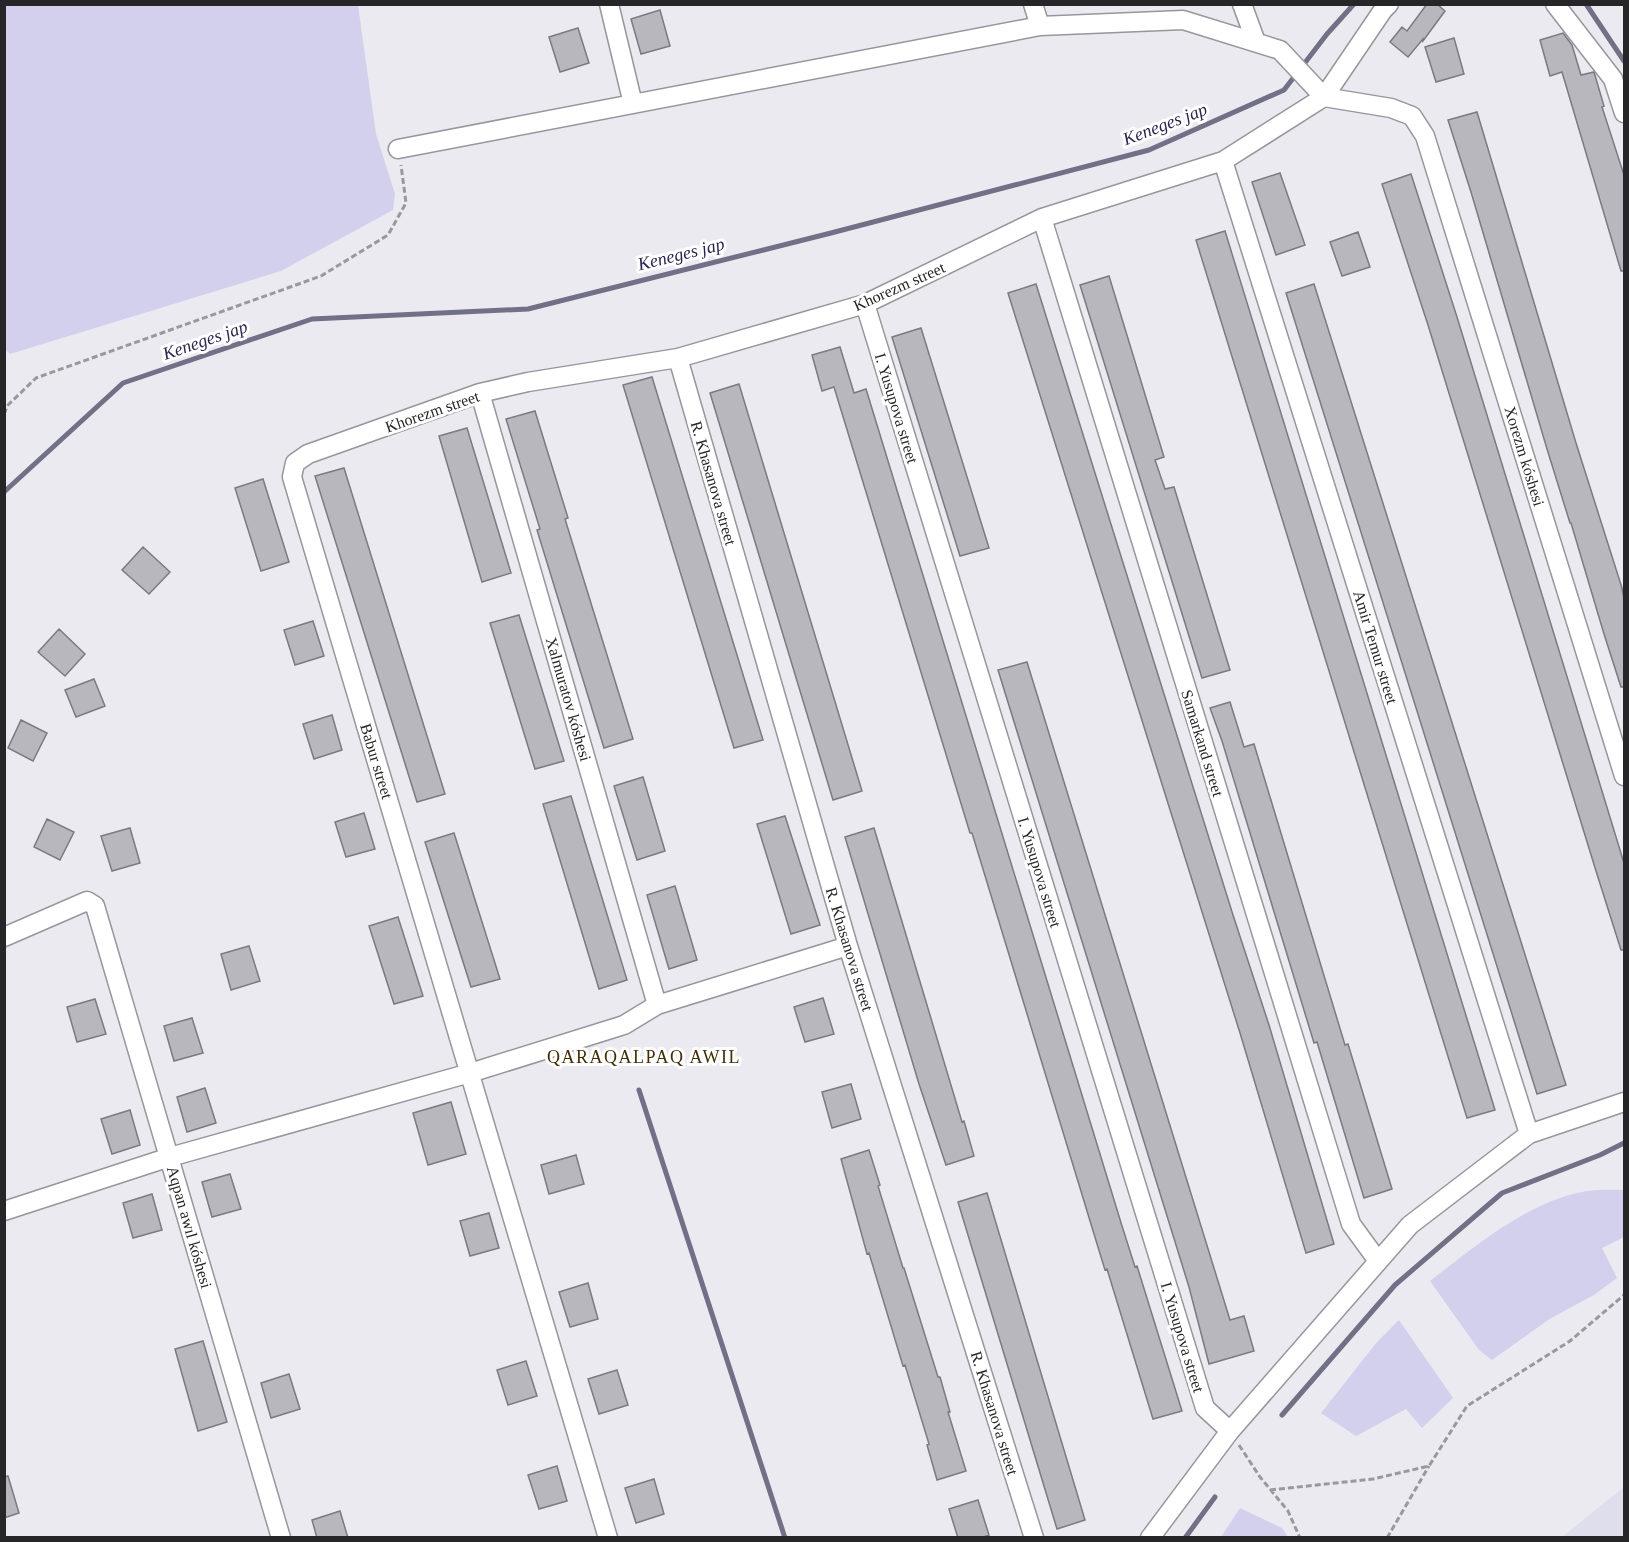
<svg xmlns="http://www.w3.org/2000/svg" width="1629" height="1542" viewBox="0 0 1629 1542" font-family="Georgia,serif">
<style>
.built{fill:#dfdeec}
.green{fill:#d2d0ed}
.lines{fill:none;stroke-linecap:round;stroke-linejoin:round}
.stream{stroke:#727087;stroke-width:5}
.building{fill:#b7b7bd;stroke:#7b7a80;stroke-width:1.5}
.minor-casing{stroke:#96969c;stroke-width:21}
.path{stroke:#99999d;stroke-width:3;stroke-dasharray:6 3;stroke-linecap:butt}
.minor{stroke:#fff;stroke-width:18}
.labels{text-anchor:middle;stroke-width:6;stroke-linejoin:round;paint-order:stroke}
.street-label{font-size:16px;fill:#262629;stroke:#fff}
.water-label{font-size:18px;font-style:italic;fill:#2c244f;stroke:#fff}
.neighbourhood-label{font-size:18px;letter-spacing:1.5px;fill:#432e07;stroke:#fff}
</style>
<rect width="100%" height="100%" fill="#eaeaf0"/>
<path class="built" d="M1624,1487V1537H1562Z"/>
<path class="green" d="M14,4L358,5L376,134L395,194L393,210L281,271L10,354L4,348V7Z
M1624,1190V1237L1602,1248L1617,1278L1594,1295L1551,1318L1492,1360L1479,1350L1430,1281C1473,1248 1528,1202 1582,1192C1596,1189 1611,1190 1624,1190Z
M1399,1320L1453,1398L1422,1428L1406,1409L1356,1436L1321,1413L1377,1342Z
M1240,1508L1282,1528L1288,1537H1221Z"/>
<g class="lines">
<path class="stream" d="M1586,4L1624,61
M4,492L123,383L312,319L528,309L831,233L1149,150L1284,90L1327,34L1354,4
M639,1090L785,1538
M1282,1415L1395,1285L1502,1193L1600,1155L1624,1143
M1185,1538L1215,1497"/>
</g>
<path class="building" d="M1427,4H1437L1445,11L1423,41V39L1408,57L1390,42L1402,27L1407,31Z
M660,10L670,46L641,54L631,19Z
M578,28L589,63L560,72L549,37Z
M1563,33L1572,45L1581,75L1594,72L1604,106L1602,107L1624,175V271H1621L1562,72L1550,76L1540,40Z
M1454,38L1464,74L1436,82L1425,47Z
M1477,112L1576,443L1622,588L1624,599V687H1621L1604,634L1571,523H1570L1547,449L1471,192L1448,120Z
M1280,173L1305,245L1276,255L1252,182Z
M1411,174L1457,317L1624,863V950H1621L1596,871L1428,325L1382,184Z
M1225,231L1495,1110L1467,1118L1196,240Z
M1358,232L1370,267L1342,276L1330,242Z
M1109,276L1164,457L1155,460L1165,489L1174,487L1230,670L1202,678L1080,285Z
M1036,284L1233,915L1269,1025L1334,1244L1306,1253L1240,1033L1008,293Z
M1314,284L1566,1085L1537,1094L1286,293Z
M921,328L989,548L960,556L892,337Z
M840,347L854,393L866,389L1122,1226L1135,1267L1137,1266L1182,1411L1153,1419L1107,1269L1105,1270L1094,1234L972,833H970L959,797L834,387L822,391L812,355Z
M652,377L763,740L734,748L623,385Z
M739,384L862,791L833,800L710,393Z
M535,411L568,518L565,519L577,558L633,739L604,748L537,530L540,529L506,419Z
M467,428L511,573L482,582L439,436Z
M344,468L445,794L417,802L315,476Z
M263,479L289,562L261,571L235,488Z
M143,547L170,572L149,594L122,570Z
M519,615L564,761L535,769L490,623Z
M313,621L324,656L295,665L284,630Z
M59,629L85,654L65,676L38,652Z
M1027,662L1230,1320L1244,1316L1254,1351L1209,1364L1189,1287L998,670Z
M94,679L105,706L76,717L65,690Z
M1230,702L1244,747L1254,744L1345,1045L1348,1044L1392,1189L1364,1198L1317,1042L1314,1043L1222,741L1210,708Z
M332,715L342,750L314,759L303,724Z
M21,720L47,733L33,761L8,748Z
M643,777L665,851L637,860L614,786Z
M571,796L627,980L599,989L543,804Z
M364,813L375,849L346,857L335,822Z
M785,816L820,925L791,934L757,824Z
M47,819L74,832L60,860L34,847Z
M130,828L140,863L112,871L101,836Z
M874,828L962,1122L964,1121L974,1156L946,1165L919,1084L845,837Z
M454,833L500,979L471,987L425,842Z
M675,886L697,960L669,969L647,895Z
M398,917L423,996L394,1004L369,926Z
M249,946L260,981L231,990L221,954Z
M823,998L834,1034L805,1042L794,1007Z
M95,999L106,1034L77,1042L67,1007Z
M192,1018L203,1053L174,1061L164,1026Z
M851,1084L861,1119L832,1128L822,1092Z
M205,1088L216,1123L187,1132L177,1097Z
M451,1102L466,1154L428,1165L413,1113Z
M130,1110L140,1145L112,1154L101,1119Z
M869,1150L880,1185L878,1186L903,1268H904L938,1377H940L950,1412H948L966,1471L937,1480L927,1445L929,1444L905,1365L903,1366L869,1253L867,1254L841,1159Z
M576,1155L584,1184L549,1194L541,1165Z
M230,1174L241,1209L212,1217L202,1182Z
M987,1193L1085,1520L1057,1529L958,1202Z
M152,1194L162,1230L133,1238L123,1203Z
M489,1213L499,1248L470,1256L460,1221Z
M588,1283L598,1319L570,1327L559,1292Z
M203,1341L227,1422L198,1431L175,1349Z
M526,1361L537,1396L508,1405L497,1370Z
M617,1370L628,1405L599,1414L588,1379Z
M289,1374L300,1409L271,1418L261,1383Z
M557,1466L567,1501L539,1509L528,1475Z
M8,1476L19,1513L4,1518V1477Z
M654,1479L664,1514L636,1523L625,1488Z
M978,1500L989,1535L981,1538H958L949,1509Z
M340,1511L348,1538H317L312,1520Z"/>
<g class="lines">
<defs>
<path id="minor" d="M609,4L633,104
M1033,4L1040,26
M1242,4L1256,42
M1555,4L1613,79L1624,113
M398,149L1040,26L1183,20L1280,50L1324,97L1383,10L1389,4
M1223,161L1529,1134
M1042,218L1351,1224L1378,1261
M865,304L1205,1408L1230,1431
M678,358L848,946L1034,1538
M480,393L657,1005
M4,937L87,901L95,906L281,1538
M4,1211L170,1157L470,1073L624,1025L657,1005L848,946
M608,1538L292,477L295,463L308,454L480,393L528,382L678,358L865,304L1042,218L1223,161L1324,97L1391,108L1412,116L1425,136L1624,776
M1150,1538L1230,1431L1410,1225L1529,1134L1624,1102"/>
</defs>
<use href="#minor" class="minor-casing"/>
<path class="path" d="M4,414L8,405L36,378L321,276L388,235L406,203L401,165
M1239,1445L1260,1477L1288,1511L1300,1538
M1270,1490L1373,1479L1429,1466L1467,1406L1570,1341L1624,1295
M1387,1538L1429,1466"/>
<use href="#minor" class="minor"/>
</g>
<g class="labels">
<g class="street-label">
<text transform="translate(899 286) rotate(-24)" y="6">Khorezm street</text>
<text transform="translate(897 408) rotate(73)" y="6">I. Yusupova street</text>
<text transform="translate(432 411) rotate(-19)" y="6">Khorezm street</text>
<text transform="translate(1525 456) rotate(73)" y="6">Xorezm kóshesi</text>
<text transform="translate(714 483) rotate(74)" y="6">R. Khasanova street</text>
<text transform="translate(1376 647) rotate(73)" y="6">Amir Temur street</text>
<text transform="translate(569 699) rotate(74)" y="6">Xalmuratov kóshesi</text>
<text transform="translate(1203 743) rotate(73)" y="6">Samarkand street</text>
<text transform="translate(377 761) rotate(73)" y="6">Babur street</text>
<text transform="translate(1040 872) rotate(73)" y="6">I. Yusupova street</text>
<text transform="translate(850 949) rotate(73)" y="6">R. Khasanova street</text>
<text transform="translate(190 1227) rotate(74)" y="6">Aqpan awıl kóshesi</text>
<text transform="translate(1183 1337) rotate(73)" y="6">I. Yusupova street</text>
<text transform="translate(995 1413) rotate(73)" y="6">R. Khasanova street</text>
</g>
<g class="water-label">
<text transform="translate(1165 124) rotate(-21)" y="6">Keneges jap</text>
<text transform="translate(681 254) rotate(-14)" y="6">Keneges jap</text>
<text transform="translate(205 340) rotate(-19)" y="6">Keneges jap</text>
</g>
<g class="neighbourhood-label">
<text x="644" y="1063">QARAQALPAQ AWIL</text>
</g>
</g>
<rect width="1629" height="1542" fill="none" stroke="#262629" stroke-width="12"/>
</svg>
